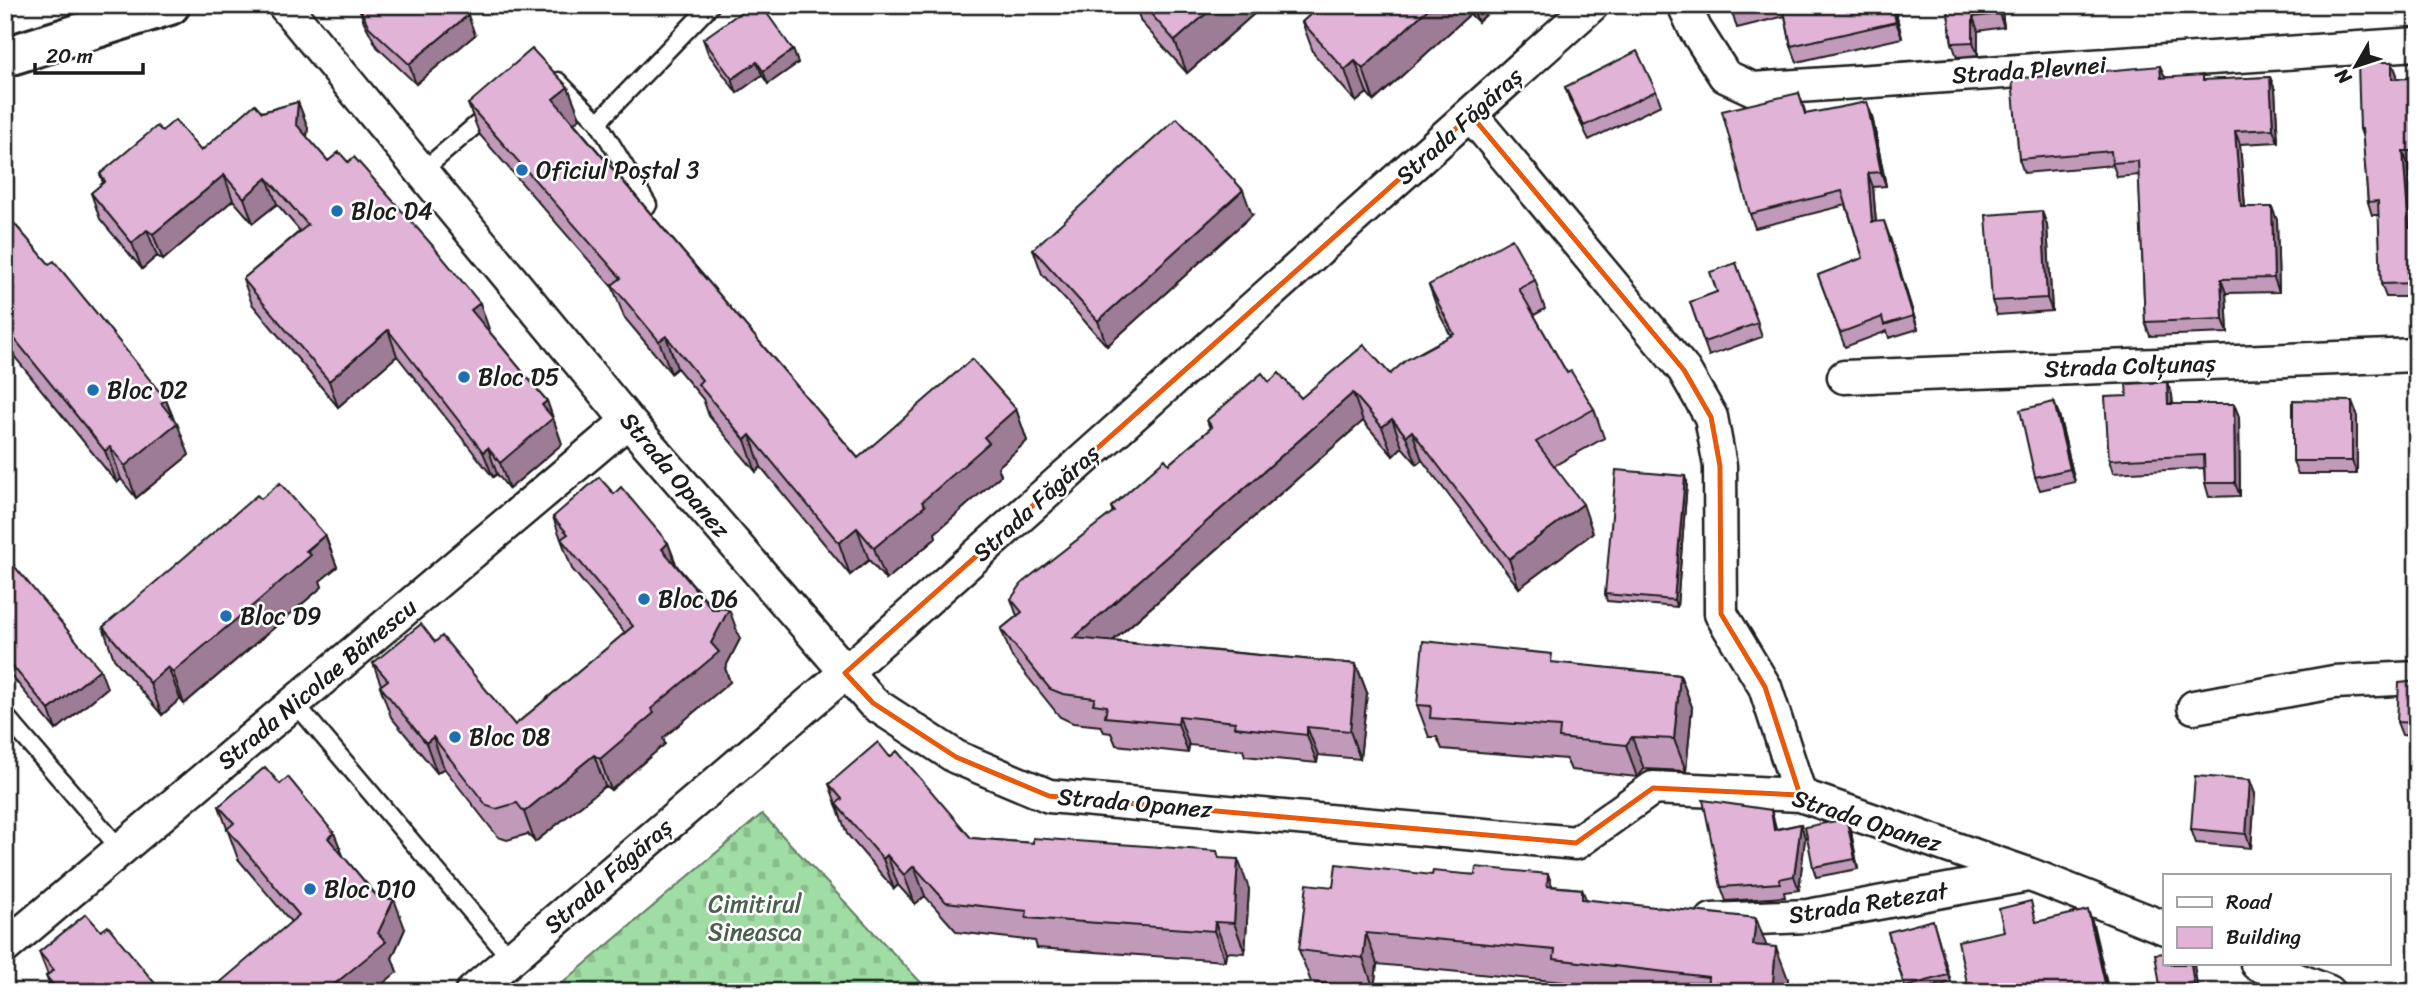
<svg xmlns="http://www.w3.org/2000/svg" width="2422" height="997" viewBox="0 0 2422 997" font-family="Sriracha,sans-serif">
<style>
.cemetery{fill:url(#cemetery-stones);stroke:#5e7c60;stroke-width:2}
.lines{fill:none;stroke-linecap:round;stroke-linejoin:round}
.lane-casing{stroke:#1c1c1c;stroke-width:21}
.street-casing{stroke:#1c1c1c;stroke-width:37}
.secondary-casing{stroke:#1c1c1c;stroke-width:44}
.lane{stroke:#fff;stroke-width:16}
.street{stroke:#fff;stroke-width:32}
.secondary{stroke:#fff;stroke-width:38}
.wall{fill:#c19ab9;stroke:#1c1c1c;stroke-width:2}
.shaded-wall{fill:#9d7d96;stroke:#1c1c1c;stroke-width:2}
.building{fill:#e0b3d7;stroke:#1c1c1c;stroke-width:2}
.marked{fill:none;stroke:#e8590c;stroke-width:5;stroke-linejoin:round}
.poi-dot{fill:#1f6fb2;stroke:#fff;stroke-width:2.5}
.labels{text-anchor:middle;stroke-width:5;stroke-linejoin:round;paint-order:stroke}
.street-label{font-size:24px;fill:#1c1c1c;stroke:#fff}
.poi-label{font-size:24px;fill:#1c1c1c;stroke:#fff;text-anchor:start}
.park-label{font-size:24px;fill:#4a604c;stroke:#fff}
</style>
<defs>
<pattern id="cemetery-stones" width="16" height="16" patternUnits="userSpaceOnUse" patternTransform="scale(1.75)"><rect width="16" height="16" fill="#a0dda4"/><path d="M2 7V4a2 2 0 0 1 4 0v3zM10 15v-3a2 2 0 0 1 4 0v3z" fill="#89bd8d"/></pattern>
</defs>
<rect width="100%" height="100%" fill="#fff"/>
<filter id="ink" filterUnits="userSpaceOnUse"><feTurbulence type="fractalNoise" baseFrequency=".0143" numOctaves="2"/><feDisplacementMap in="SourceGraphic" scale="14" xChannelSelector="R" yChannelSelector="G"/><feConvolveMatrix kernelMatrix="1 2 1 2 8 2 1 2 1" color-interpolation-filters="sRGB"/></filter>
<g filter="url(#ink)">
<path class="cemetery" d="M762,814L930,992H552Z"/>
<g class="lines">
<defs>
<path id="lane" d="M558,81L598,122L648,205
M598,122L711,5
M421,172L491,112
M295,703L511,959
M5,715L121,850"/>
<path id="street" d="M284,5L628,421L873,703L956,757L1049,796L1576,843L1653,788L1800,795L2028,874L2165,928
M1684,5L1695,29L1725,76L1753,89L2417,44
M1471,115L1684,370L1711,417L1720,466L1721,614L1765,687L1800,795
M1844,377L2417,355
M2194,707L2334,682L2417,678
M1712,920L1808,916L2028,875
M5,947L628,421
M2257,964L2329,992
M472,992L845,673L1592,5"/>
<path id="secondary" d="M5,57L170,5"/>
</defs>
<use href="#lane" class="lane-casing"/>
<use href="#street" class="street-casing"/>
<use href="#secondary" class="secondary-casing"/>
<use href="#lane" class="lane"/>
<use href="#street" class="street"/>
<use href="#secondary" class="secondary"/>
</g>
<path class="wall" d="M358,5L475,35L416,84L377,47L364,22Z
M1135,5H1264L1187,73L1141,22Z
M1321,5H1497L1478,22L1470,14L1374,101L1367,93L1356,102L1314,54L1302,22Z
M1730,5H1894L1902,38L1797,62L1791,46L1785,16L1737,28Z
M1947,5H2001L2004,27L1978,31V55L1957,57L1952,43Z
M703,39L793,50L798,63L768,84L762,75L737,93L708,53Z
M2392,62L2397,75V78H2410L2412,85L2417,84V164H2408L2412,228H2417V297H2386L2381,284L2379,215H2372L2368,202L2363,138L2360,129Z
M2160,66L2165,77L2205,80L2270,77L2275,90L2278,142L2240,144L2245,207L2277,220L2279,292L2226,293L2228,333L2150,336L2145,322L2139,175L2117,177L2113,165L2024,173L2019,159Z
M568,87L580,118L574,123L858,458L1016,409L1027,441L998,467L1001,475L935,533L936,538L886,580L869,560L850,575L761,467L756,472L709,416L703,399L677,368L671,373L624,317L613,288L480,135L468,104Z
M1565,87L1656,91L1661,105L1589,140L1570,101Z
M1799,93L1806,114L1872,116L1886,186L1873,187L1876,222L1889,235L1918,329L1889,338L1887,331L1845,347L1818,275L1863,258L1846,205L1755,228L1750,214Z
M298,102L308,128L307,137L328,161L489,329L488,330L547,401L562,444L509,489L497,474L493,477L397,356L338,407L252,304L243,279L300,231L277,204L253,223L233,200L163,260L157,256L142,269L100,219L91,193L103,183L100,174L162,131L201,151L262,112Z
M5,213L166,400L189,455L136,498L121,479L117,483L5,345Z
M1252,215L1107,346L1042,274L1033,249Z
M2047,225L2052,311L1997,315L1992,301Z
M1736,263L1762,337L1709,356L1690,302L1717,292Z
M1535,280L1545,309L1534,315L1567,373L1594,409L1604,438L1554,466L1593,533L1519,588L1422,460L1417,464L1402,447L1393,456L1363,421L1113,641L1356,664L1367,693L1360,759L1318,755L1317,763L1245,756L1243,750L1189,745L1188,753L1116,745L1111,733L1104,732L1101,726L1073,723L1060,717L1012,657L1001,629L1017,616L1011,599L1113,513L1111,507L1169,464L1210,429L1207,420L1269,382L1301,398L1390,374L1451,336L1439,313L1429,285Z
M2172,395L2173,404H2234L2239,417L2240,496L2209,497L2205,483L2204,468L2113,473L2109,460Z
M2054,402L2059,415L2075,482L2040,490L2035,477Z
M2357,414V474H2298L2293,461Z
M1687,483L1677,607L1607,601L1605,594Z
M614,494L668,543L677,566L740,639L725,668L730,682L663,738L665,744L611,790L605,786L535,842L528,834L507,840L498,837L444,768L437,773L391,717L380,686L381,685L373,663L435,642L515,725L625,633L572,569L553,517Z
M261,499L325,535L337,567L320,581L322,587L268,633L184,704L180,699L162,715L114,659L103,627Z
M5,555L107,688L56,730L5,668Z
M1555,663L1680,675L1692,707L1686,771L1644,769L1637,777L1571,770L1566,759L1442,749L1437,737H1429L1417,705Z
M2417,681V736L2402,735L2397,722Z
M890,757L971,838L1219,858L1249,889L1245,953L1226,952L1225,961L1037,948L1035,941L957,932L925,896L915,904L898,885L894,889L847,834L829,784Z
M280,784L334,833L343,856L405,929L392,958L397,972L291,922L238,859L219,806Z
M2255,794L2251,848L2196,843L2191,829Z
M1771,810L1776,829L1801,824L1805,838L1799,890L1784,892L1785,897L1726,901L1721,887Z
M1847,822L1851,832L1858,869L1816,877L1813,867Z
M1548,874L1552,886L1582,889L1586,899L1766,946L1788,979L1787,992H1573L1566,991L1563,982L1377,964L1374,989L1311,982L1299,950L1432,875Z
M1935,927L1951,982L1916,992H1906L1888,932Z
M101,931L162,992H52L46,976L48,975L39,952Z"/>
<path class="shaded-wall" d="M1216,5H1264L1187,73L1175,41Z
M1432,5H1467L1470,14L1374,101L1363,69Z
M1471,5H1497L1478,22Z
M1892,5H1894L1902,38L1896,22Z
M1998,5H2001L2004,27L1999,14Z
M468,15L475,35L416,84L409,64Z
M1973,17L1978,31V55L1973,42Z
M793,50L798,63L768,84L763,71Z
M1355,61L1367,93L1356,102L1345,70Z
M757,62L762,75L737,93L732,79Z
M2392,62L2397,75L2396,92L2392,79Z
M2270,77L2275,90L2278,142L2273,129Z
M568,87L580,118L565,131L553,99Z
M298,102L308,128L305,150L296,124Z
M1867,102L1872,116L1886,186L1881,172Z
M2235,131L2240,144L2246,221L2241,207Z
M2403,151L2408,164L2413,241L2409,228Z
M1868,173L1873,187L1877,236L1872,222Z
M224,175L233,200L163,260L153,234Z
M267,178L277,204L253,223L244,198Z
M1243,190L1252,215L1107,346L1098,321Z
M2272,207L2277,220L2279,292L2274,278Z
M2042,211L2047,225L2052,311L2047,298Z
M1884,221L1889,235L1918,329L1913,316Z
M147,230L157,256L142,269L132,243Z
M2221,279L2226,293L2228,333L2223,319Z
M480,303L489,329L481,336L471,310Z
M388,330L397,356L338,407L329,381Z
M666,336L677,368L671,373L659,341Z
M2167,382L2172,395L2173,417L2168,404Z
M1353,393L1363,421L1084,666L1074,638Z
M166,400L175,425L177,423L189,455L136,498L125,466L161,403Z
M547,401L562,444L509,489L500,463L542,405Z
M2352,401L2357,414V474L2352,461Z
M2054,402L2059,415L2075,482L2070,469Z
M2234,404L2239,417L2240,496L2235,483Z
M1016,409L1027,441L998,467L1001,475L935,533L936,538L886,580L874,548L984,437Z
M1392,419L1402,447L1393,456L1382,427Z
M1412,431L1422,460L1417,464L1406,436Z
M750,435L761,467L756,472L745,440Z
M110,447L121,479L117,483L105,451Z
M488,448L497,474L493,477L483,452Z
M1685,476L1687,483L1677,607L1674,600Z
M1583,504L1593,533L1519,588L1509,559Z
M857,528L869,560L850,575L839,543Z
M325,535L337,567L320,581L322,587L184,704L173,672Z
M668,543L679,574L662,549Z
M729,609L740,639L725,668L730,682L663,738L665,744L611,790L600,759L651,709L711,643Z
M1356,664L1367,693L1360,759L1350,731Z
M168,667L180,699L162,715L150,683Z
M100,669L107,688L56,730L49,710Z
M1680,675L1692,707L1686,771L1674,739Z
M1179,716L1189,745L1188,753L1178,724Z
M1307,727L1318,755L1317,763L1307,735Z
M433,737L444,768L437,773L426,743Z
M1632,737L1644,769L1637,777L1626,745Z
M594,755L605,786L535,842L524,812Z
M2250,780L2255,794L2251,848L2246,834Z
M1771,810L1775,824L1779,844L1774,830Z
M1847,822L1851,832L1858,869L1855,859Z
M1801,824L1805,838L1799,890L1794,876Z
M334,833L346,863L328,838Z
M887,855L898,885L894,889L883,859Z
M1238,859L1249,889L1245,953L1234,923Z
M914,866L925,896L915,904L904,875Z
M1548,874L1559,906L1547,886Z
M394,899L405,929L392,958L397,972L373,992H325L378,933Z
M2088,910L2093,924L2109,992H2107Z
M1756,918L1768,950L1753,945Z
M1215,922L1226,952L1225,961L1214,931Z
M1366,933L1377,964L1374,989L1363,958Z
M1776,947L1788,979L1787,992H1772Z
M2191,964H2194L2198,992H2195Z"/>
<path class="building" d="M358,5H460L468,15L409,64L369,27Z
M751,5H761L793,50L763,71L757,62L732,79L703,39Z
M1143,5H1216L1175,41Z
M1321,5H1432L1363,69L1355,61L1345,70L1302,22Z
M1730,5H1758L1731,12Z
M1783,5H1892L1896,22L1791,46Z
M1947,5H1998L1999,14L1973,17V42L1952,43Z
M532,49L568,87L553,99L858,458L972,359L1016,409L984,437L989,443L922,502L925,506L874,548L857,528L839,543L750,435L745,440L698,384L702,380L666,336L659,341L612,285L621,278L468,104Z
M1637,51L1656,91L1584,126L1565,87Z
M2358,62H2392V79L2410,78V85L2417,84V151H2403L2409,228H2417V283L2381,284L2378,201L2368,202L2362,129H2360Z
M2160,66L2161,78L2203,75V80L2270,77L2273,129L2235,131L2241,207H2272L2274,278L2221,279L2223,319L2145,322L2138,161L2112,163L2111,151L2019,159L2012,79Z
M1799,93L1805,114L1867,102L1881,172L1868,173L1872,222L1884,221L1913,316L1884,325L1882,317L1840,333L1818,275L1863,258L1842,191L1750,214L1722,111Z
M298,102L296,124L328,161L339,152L348,162L354,157L433,246L480,303L471,310L547,401L542,405L553,418L500,463L488,448L483,452L388,330L329,381L243,279L308,225L267,178L244,198L224,175L153,234L147,230L132,243L91,193L105,181L100,174L157,126L162,131L175,120L201,151L255,104L262,112Z
M1177,118L1243,190L1098,321L1033,249Z
M2042,211L2047,298L1992,301L1986,215Z
M5,213L49,264L54,261L98,315L166,400L161,403L177,423L125,466L110,447L105,451L5,327Z
M1512,239L1535,280L1519,289L1567,373L1571,371L1594,409L1536,442L1583,504L1509,559L1412,431L1406,436L1392,419L1382,427L1353,393L1074,638L1356,664L1350,731L1307,727V735L1234,727L1235,722L1179,716L1178,724L1105,717L1107,706L1093,704L1095,698L1063,694L1050,689L1001,629L1022,612L1011,599L1023,582L1114,511L1111,507L1165,459L1169,464L1212,427L1207,420L1262,373L1269,382L1279,373L1301,398L1364,345L1390,374L1406,360L1454,334L1429,285Z
M1736,263L1758,323L1704,342L1690,302L1717,292L1710,272Z
M2167,382L2168,404H2234L2235,483H2205L2204,455L2109,460L2105,397L2127,396L2126,384Z
M2293,400L2352,401V461H2293Z
M2054,402L2070,469L2035,477L2020,410Z
M1616,470L1685,476L1674,600L1605,594Z
M599,477L614,494L621,487L668,543L662,549L712,609H729L711,643L719,652L651,709L654,713L600,759L594,755L524,812L517,803L496,809L487,806L433,737L426,743L380,686L388,680L373,663L421,624L435,642L442,636L515,725L633,626L561,539L568,534L553,517Z
M280,483L325,535L306,551L311,555L257,602L173,672L168,667L150,683L103,627L257,495L261,499Z
M5,555L100,669L49,710L5,657Z
M1423,641L1552,654L1551,662L1680,675L1674,739L1632,737L1626,745L1559,738L1560,727L1430,718L1431,706L1417,705Z
M2417,681V723L2397,722L2399,683Z
M878,742L890,757L897,751L971,838L1033,843V838L1217,851L1219,858L1238,859L1234,923L1215,922L1214,931L1026,918L1027,911L946,902L914,866L904,875L887,855L883,859L836,804L842,799L829,784Z
M265,767L280,784L288,777L334,833L328,838L379,899H394L378,933L386,942L325,992H209L299,915L227,829L234,823L219,806Z
M2195,776L2250,780L2246,834L2191,829Z
M1703,800L1771,810L1774,830L1801,824L1794,876L1779,879L1780,883L1721,887Z
M1841,820L1847,822L1855,859L1813,867L1805,827Z
M1336,864L1432,875L1433,871L1475,875L1476,867L1548,874L1547,886L1582,889V899L1756,918L1753,945L1776,947L1772,992H1707L1708,977L1554,959L1555,950L1366,933L1363,958L1299,950L1307,884L1333,887Z
M2031,901L2036,922L2088,910L2107,992H1969L1958,941L2004,931L1999,909Z
M86,914L101,931L108,926L162,992H59L46,976L54,970L39,952Z
M1933,920L1948,975L1905,987L1888,932Z
M2165,953V964H2191L2195,992H2161L2155,954Z
M1884,987L1885,992H1856Z"/>
</g>
<path class="marked" d="M1471,115L1684,370L1711,417L1720,466L1721,614L1765,687L1800,795L1653,788L1576,843L1049,796L956,757L873,703L845,673Z"/>
<g class="poi-dot">
<circle cx="522" cy="170" r="7"/>
<circle cx="337" cy="211" r="7"/>
<circle cx="464" cy="377" r="7"/>
<circle cx="93" cy="390" r="7"/>
<circle cx="644" cy="599" r="7"/>
<circle cx="226" cy="616" r="7"/>
<circle cx="455" cy="737" r="7"/>
<circle cx="310" cy="889" r="7"/>
</g>
<g class="labels">
<g class="street-label">
<text transform="translate(2029 70) rotate(-4)" y="8">Strada Plevnei</text>
<text transform="translate(1459 126) rotate(-42)" y="8">Strada Făgăraș</text>
<text transform="translate(2130 366) rotate(-2)" y="8">Strada Colțunaș</text>
<text transform="translate(675 475) rotate(50)" y="8">Strada Opanez</text>
<text transform="translate(1036 503) rotate(-42)" y="8">Strada Făgăraș</text>
<text transform="translate(317 684) rotate(-40)" y="8">Strada Nicolae Bănescu</text>
<text transform="translate(1135 803) rotate(5)" y="8">Strada Opanez</text>
<text transform="translate(1867 821) rotate(18)" y="8">Strada Opanez</text>
<text transform="translate(608 876) rotate(-41)" y="8">Strada Făgăraș</text>
<text transform="translate(1868 903) rotate(-9)" y="8">Strada Retezat</text>
</g>
<g class="poi-label">
<text x="536" y="178">Oficiul Poștal 3</text>
<text x="351" y="219">Bloc D4</text>
<text x="478" y="385">Bloc D5</text>
<text x="107" y="398">Bloc D2</text>
<text x="658" y="607">Bloc D6</text>
<text x="240" y="624">Bloc D9</text>
<text x="469" y="745">Bloc D8</text>
<text x="324" y="897">Bloc D10</text>
</g>
<g class="park-label">
<text x="755" y="912">Cimitirul<tspan x="755" dy="28">Sineasca</tspan></text>
</g>
</g>
<rect width="2422" height="997" fill="none" stroke="#fff" stroke-width="28"/>
<rect x="14" y="14" width="2394" height="969" fill="none" stroke="#1c1c1c" stroke-width="2.5" filter="url(#ink)"/>
<rect x="2163" y="874" width="228" height="91" fill="#ffffff" stroke="#a4a4a4" stroke-width="2"/>
<rect x="2177" y="897" width="35" height="10" fill="#ffffff" stroke="#a4a4a4" stroke-width="2"/>
<text x="2226" y="909" font-size="21" fill="#1c1c1c">Road</text>
<rect x="2177" y="927" width="35" height="21" fill="#e0b3d7" stroke="#a4a4a4" stroke-width="2"/>
<text x="2226" y="944" font-size="21" fill="#1c1c1c">Building</text>
<g transform="translate(2356 66) rotate(231)" stroke="#ffffff" stroke-width="5" paint-order="stroke">
<path d="M0-5L12 26L0 18L-12 26Z" fill="#1c1c1c"/>
<text y="-10" font-size="19" font-weight="bold" text-anchor="middle" fill="#1c1c1c">N</text>
</g>
<path d="M35 63v10h108v-10" fill="none" stroke="#1c1c1c" stroke-width="3.5"/>
<text x="46" y="63" font-size="21" fill="#1c1c1c" stroke="#ffffff" stroke-width="5" paint-order="stroke">20 m</text>
</svg>
